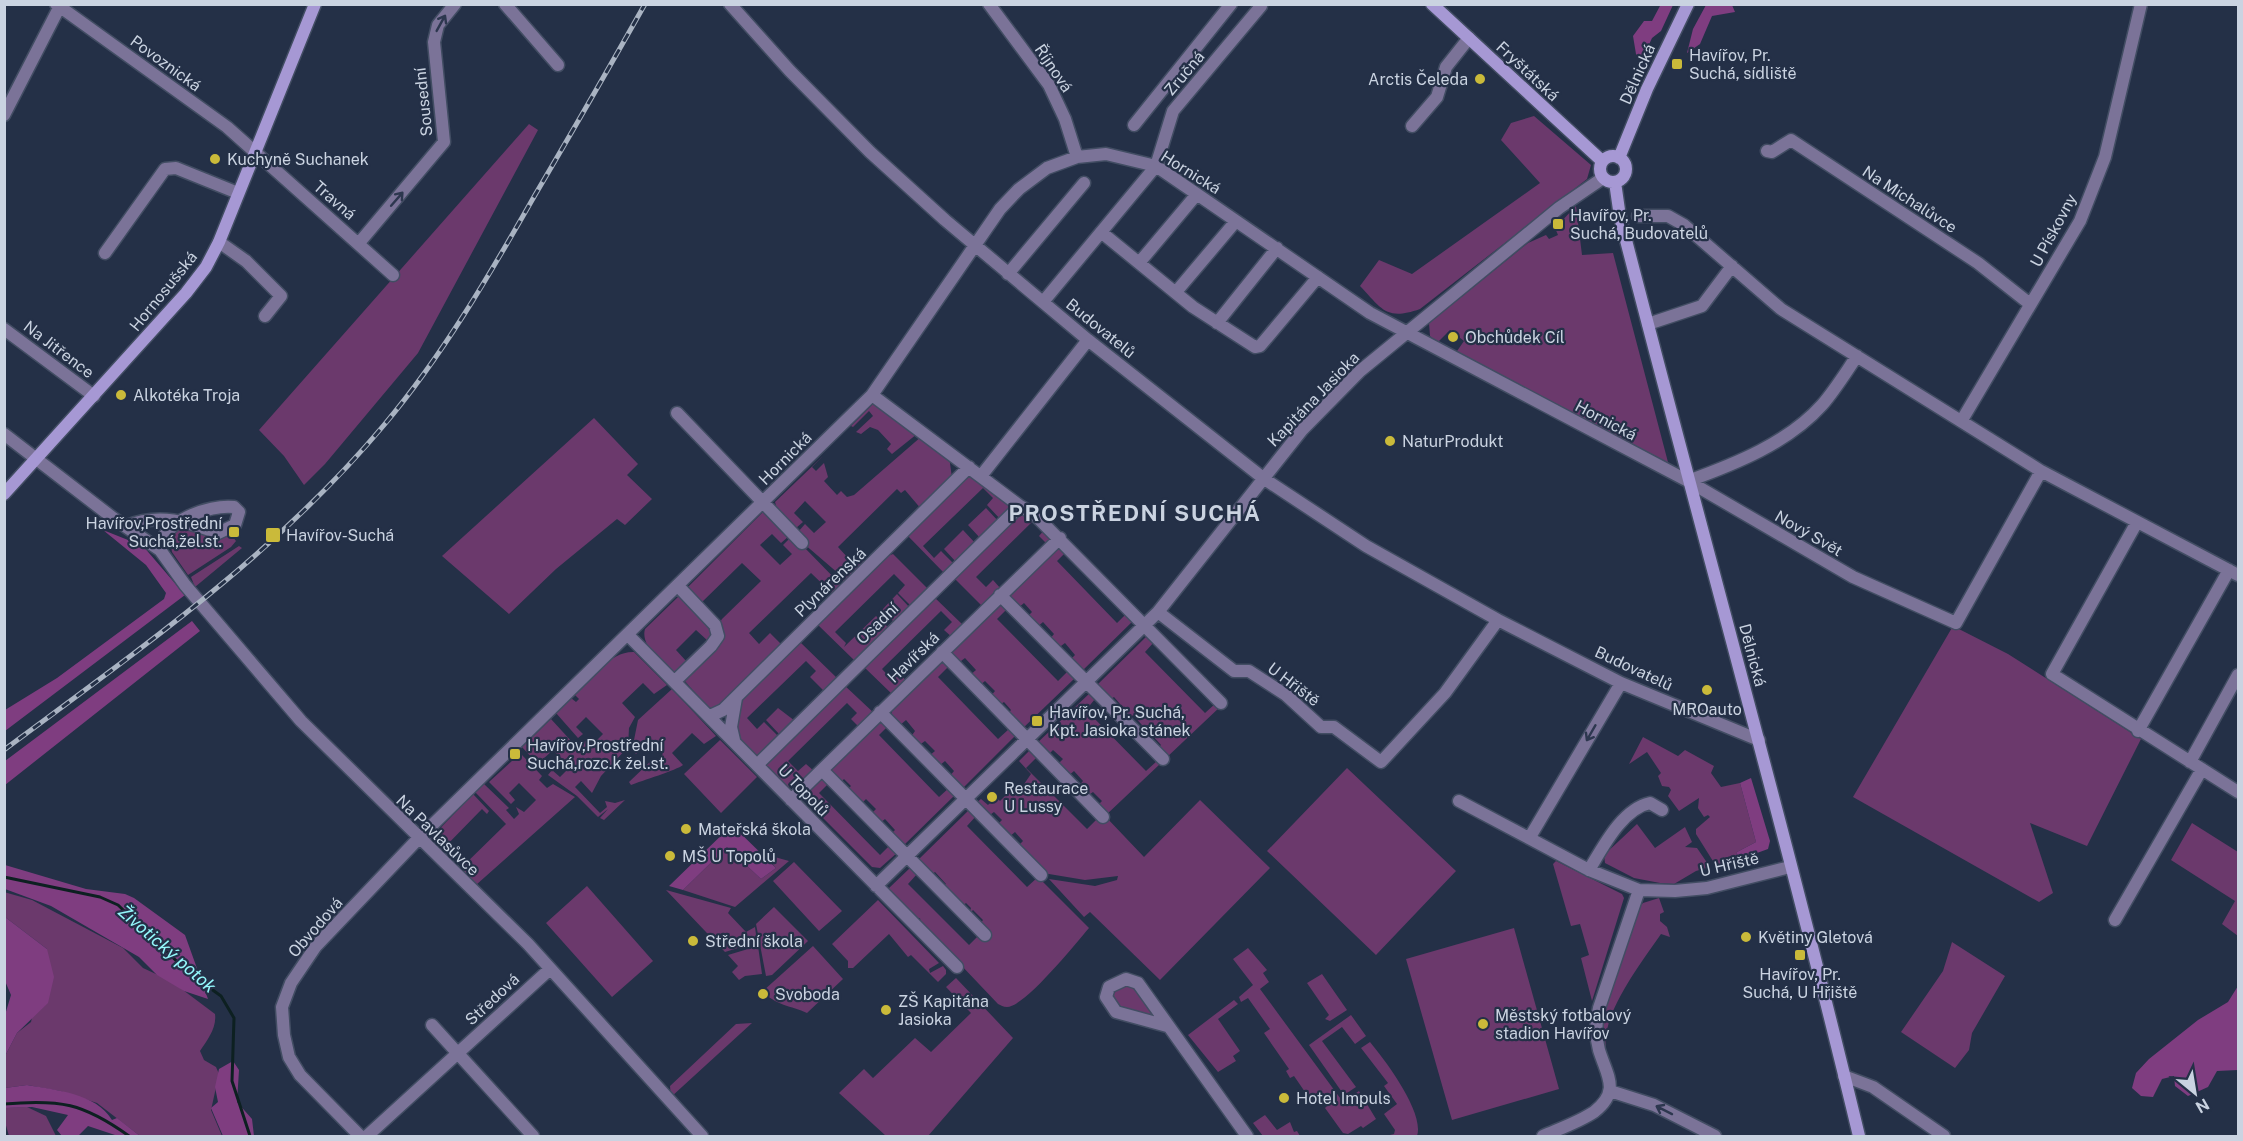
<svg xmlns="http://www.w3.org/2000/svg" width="2243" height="1141" viewBox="0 0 2243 1141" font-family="'Public Sans',sans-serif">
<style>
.green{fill:#6b396c}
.forest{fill:#7f3d80}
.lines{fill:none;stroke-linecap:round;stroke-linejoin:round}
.stream{stroke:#0d2021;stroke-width:3}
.street-casing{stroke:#424d63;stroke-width:15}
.secondary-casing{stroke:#424d63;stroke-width:15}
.street{stroke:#7b7398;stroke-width:12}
.secondary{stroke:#a698d4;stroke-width:12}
.rail-casing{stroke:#a9b3c2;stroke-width:5}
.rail{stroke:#243047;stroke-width:3;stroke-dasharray:9;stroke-linecap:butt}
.oneway{stroke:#2d374f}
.poi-dot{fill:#caba3a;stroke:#243047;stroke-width:2}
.labels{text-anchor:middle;stroke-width:4.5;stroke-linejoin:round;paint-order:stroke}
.poi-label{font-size:16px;fill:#cad3e1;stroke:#243047;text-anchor:start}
.street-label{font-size:16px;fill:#cad3e1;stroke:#243047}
.water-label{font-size:18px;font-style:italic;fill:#94f8fc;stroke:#243047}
.district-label{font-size:22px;font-weight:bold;letter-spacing:1.5px;fill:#cad3e1;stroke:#243047}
</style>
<rect width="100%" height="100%" fill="#243047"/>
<path class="green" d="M1534,116L1591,165L1587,179L1420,309C1386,321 1382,309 1360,286L1379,260L1412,274L1540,183L1501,140L1511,123Z
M529,124L538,130L418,353L325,464L304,485L284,456L259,430Z
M1576,206L1582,255L1613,253L1669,466L1455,354L1464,341L1450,330L1437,343L1430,336L1429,323L1528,243L1546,235L1549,239L1558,235L1555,228Z
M875,402L917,434L892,454L887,449L891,444L878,430L870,427L861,434L856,432L873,416L869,411L853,427L851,426Z
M594,418L638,464L627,475L652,499L625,525L617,519L556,569L509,614L442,556Z
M922,436L949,456L952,478L922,510L905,490L901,493L897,489L838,547L849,559L860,548L871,561L846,585L839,574L803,543L798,532L805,524L814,533L826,522L805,501L794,513L803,522L796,528L777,509L775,502L823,456L812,467L816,471L824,463L828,477L824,481L837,495L841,491L847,497L854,495Z
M971,477L1013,506L1001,520L987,505L993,498L983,488L923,546L934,558L941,551L955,565L946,575L907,535L962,480Z
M986,508L999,522L981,539L968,525Z
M1021,511L1035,517L1054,537L1047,544L1039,536L1045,529L1035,519L976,577L986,587L993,580L1001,589L983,607L953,577Z
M762,513H766L789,536L781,543L772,534L760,545L780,565L792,554L783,545L790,538L802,545L844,588L835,596L811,573L749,633L759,644L770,633L783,646L721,707L709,709L684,680L722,619L761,581L742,563L701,603L687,588Z
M185,529L215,535L224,534L227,537L232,536L236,541L231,547L188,575L172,552L170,538L178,530Z
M963,530L976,544L957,563L944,549Z
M239,546L242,548L195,587L191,577Z
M1058,546L1067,551L1057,561L1117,623L1128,612L1136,618L1080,673L1069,661L1075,655L1065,643L1057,649L1049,640L1054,634L1043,622L1035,629L1026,618L1032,612L1024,603L1017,609L1008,598V592Z
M893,554L927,588V592L912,607L898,593L905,585L894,574L835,632L846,643L844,647L876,616L890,629L855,661L817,624L885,557Z
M897,594L911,609L895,623L882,610Z
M679,596L683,597L715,632L708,641L696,630L676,650L687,662L675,674C662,665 640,645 645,629Z
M933,596L963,625L953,638L944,630L952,622L941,611L882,669L892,680L899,674L908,682L893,695L864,667Z
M999,603L1007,609L997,619L1058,681L1068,671L1075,678L1021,730L1007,715L1011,710L1004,702L998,706L989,698L995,691L985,681L979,686L969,676L976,670L965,658L957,664L946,653Z
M1953,626L2008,654L2141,739L2087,846L2030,823L2053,893L2039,902L1853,797Z
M1149,634L1155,641L1145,652L1205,713L1216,703L1221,706L1165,759L1156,750L1161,745L1153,736L1148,741L1137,730L1142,725L1133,715L1128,720L1116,709L1120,704L1114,697L1108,701L1094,688Z
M800,642L838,679L825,692L810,677L816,671L806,661L747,718L757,729L764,722L779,737L756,757L736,733L740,701Z
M634,652L667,685L654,694L643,683L622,703L635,717L629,728L628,747L601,776L592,793L581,781L575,787L600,813L607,807L605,801L615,803L625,800L604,820L600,818L608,809L598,817L577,796L548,775L552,770L560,777L570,767L553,750L542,760L549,767L544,771L522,747L551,719L573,743L579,745L587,740L593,744L603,734L586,717L576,727L583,734L578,738L556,713L571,698L576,702L579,699L575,695C591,679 610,651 634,652Z
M941,659L948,667L938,677L998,739L1009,729L1015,736L961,790L949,777L954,771L945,761L939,766L929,756L935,751L925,741L918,746L910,738L915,731L906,720L898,727L893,719L891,708Z
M843,684L875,714L860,728L851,719L857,713L847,703L788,761L798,771L806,764L815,772L806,781L787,788L767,768L766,761Z
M672,689L716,736L704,744L692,733L672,753L683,765C677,770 641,781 631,785L629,782L651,761L654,763L663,754L651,740L636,754L632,750L638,720Z
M1091,692L1095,699L1086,710L1146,771L1157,761L1160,764L1105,816L1144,857L1200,800L1270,868L1160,980L1090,912L1084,917L1049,879L1095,886L1117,880L1118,876L1085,880L1043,873L1017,847L1023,841L1015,832L1008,838L996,826L1002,820L994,812L987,817L975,804L981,799L988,805L996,797L1000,801L1018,783L1022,787L1031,774L1019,761L1030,750L1037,757L1026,768L1087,829L1097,819L1096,807L1102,801L1093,792L1086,797L1077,788L1083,781L1074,771L1067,777L1056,766L1063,759L1053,750L1046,757L1035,745Z
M778,708L795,721L780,735L766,720Z
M883,722L889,725L879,735L939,797L950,787L956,794L903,846L891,834L895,830L885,819L880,823L871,814L876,809L866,799L861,804L847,790L851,786L844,779L839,784L826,771L874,723Z
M1643,737L1678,756L1685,750L1714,766L1711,773L1721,787L1740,783L1756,842L1737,852L1735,861L1716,866L1696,834V829L1710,817L1708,815L1704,817L1698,808L1699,798L1679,811L1668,796L1671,790L1669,787L1662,786L1658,776L1661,773L1647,752L1629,764Z
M720,740L757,777L721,813L684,774Z
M522,755L542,776L539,780L547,788L553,784L575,797L476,885L459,870L506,824L475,792L484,784L509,808L506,810L514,819L519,814L516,807L524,812L536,800L519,783L509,793L515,800L511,804L489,782L513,760L519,761Z
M1347,768L1456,871L1376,955L1267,851Z
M823,776L829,783L819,793L880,855L890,845L898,852L880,868L872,867L803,798Z
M473,794L489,811L487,814L482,809L440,852L431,838Z
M970,809L977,815L967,826L1027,887L1038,877L1089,928C1076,943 1025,1007 1007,1007C1003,1007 1001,1005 998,1004L921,923L920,918L917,919L888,889L911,867L918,873L908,884L969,945L984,930L980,924L983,920L973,910L969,914L971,908L966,903L961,907L942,887L946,884L935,872L930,876L918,860Z
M2192,823L2238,852V936L2222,924L2235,901L2171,860Z
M1637,824L1655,848L1685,827L1692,842L1685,847L1697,848L1710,867L1696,871L1674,884L1660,883L1634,878L1605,863L1604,855Z
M727,847L761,879L776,868L764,854L789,861L735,907L683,890Z
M1556,861L1622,894L1624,898L1592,1001L1581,958L1589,955L1580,924L1571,926L1553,864Z
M794,862L842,911L819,931L773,881Z
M587,886L653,961L612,997L546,923Z
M666,890L731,908L728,913L746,932L755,927L757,942L725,952Z
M4,892L32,900L123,948L143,968L171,981L215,1014C217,1028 207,1040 200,1051L204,1060L216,1067L219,1074L211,1110L222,1136H140L97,1103L60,1091L27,1085L5,1088V1056L17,1033L31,1022L47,949L5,917Z
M1659,898L1664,912L1660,914V921L1667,927L1670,937L1661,934C1642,962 1601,1014 1606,1048C1594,1018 1625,944 1635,912L1643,903Z
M878,900L939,963L929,969L930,973L943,966L946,970V974L938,982L911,955L908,957L889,934L853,968H848V961L832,944Z
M774,907L808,941L772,975L766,976L756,924Z
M1514,928L1559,1089L1452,1120L1406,959Z
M1952,942L2005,976L1972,1033L1969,1050L1955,1068L1901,1032L1943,971Z
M758,946L762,974L745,976L739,980L732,972L738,966L728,955Z
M813,946L843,979L807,1013C792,1006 774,1005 763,991Z
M1248,948L1267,970L1263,973L1269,982L1260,989L1343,1102L1359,1091L1376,1119L1363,1128L1361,1126L1348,1134L1343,1133L1325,1108L1327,1106L1324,1102L1314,1105L1294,1076L1290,1078L1286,1071L1289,1069L1264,1033L1270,1029L1248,998L1241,1002L1239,997L1253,985L1233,959Z
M1322,974L1347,1010L1330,1021L1325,1019L1329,1015L1307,983Z
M956,978L1013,1038L928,1136H886L839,1093L864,1069L873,1078L915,1038L931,1052L971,1013L946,987Z
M1126,984L1137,991L1153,1015L1121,1009L1111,999L1119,986Z
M1234,1000L1238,1004L1218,1019L1240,1051L1233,1056L1236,1061L1218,1072L1188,1035Z
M1351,1015L1366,1036L1355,1044L1342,1027L1322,1041L1356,1087L1344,1095L1309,1045Z
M752,1023L671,1097L670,1086L736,1024Z
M1370,1042C1385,1060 1425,1113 1417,1136H1386L1394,1134L1395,1130L1384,1114L1397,1104L1384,1086L1388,1083L1361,1048Z
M27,1107L46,1116L56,1136H9L5,1122V1108Z
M1265,1115L1277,1130L1290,1122L1294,1132L1297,1131L1300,1136H1263L1253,1123Z"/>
<path class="forest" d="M1661,4L1673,5L1661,31L1652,38L1642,60L1636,54L1633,36L1644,21H1652Z
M1706,5H1732L1735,12L1712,16L1700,44L1687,53L1693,29Z
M103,530L143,546L185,595L5,731V710L57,678L164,599L166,593L146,565Z
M192,621L200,631L5,785V761Z
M1751,778L1770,841L1768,849L1735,861L1737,852L1756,842L1740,783Z
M732,825L776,868L761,879L727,847L683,890L669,886Z
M5,865L86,889L125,894L134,898L185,935L208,999L184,991L157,975L139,957L51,906L5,889Z
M5,917L47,949L54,977L48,1003L17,1033L5,1056V1015L11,995L5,981Z
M2238,986V1070L2217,1071L2208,1087L2188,1096L2175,1086L2174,1076L2162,1079L2153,1097L2141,1096L2132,1088L2136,1073L2149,1059L2198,1020L2228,1002Z
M233,1061L239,1070L237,1102L252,1119L254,1136H223L211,1108L218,1102L215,1087L219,1069Z
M27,1085C55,1090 96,1093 112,1120L117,1118L140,1136H118L88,1126L78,1136H62L57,1130L68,1115L32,1107L5,1108V1088Z"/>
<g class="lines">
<path class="stream" d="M4,877L100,897L118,905L189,973L221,996L234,1018L232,1081L250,1136
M4,1104C60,1099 83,1103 129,1136"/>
<defs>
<path id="street" d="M56,4L227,127L393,275
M505,4L558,65
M730,4L790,71L870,152L945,220L1088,340L1263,478L1366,546L1498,620L1621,683L1759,740
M989,4L1049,85L1065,119L1077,157
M4,115L61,4
M1134,125L1231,4
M1412,126L1437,97L1446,67L1469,38
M1767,151L1772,152L1791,140L1978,263L2030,304
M1638,216H1668L1684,225L1781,309L2041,471L2238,575
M1101,232L1193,307L1255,347L1260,346L1318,277
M219,242L246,261L281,296L265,316
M359,243L444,142L434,42L438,25L455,4
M105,253L165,169L176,168L238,193
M1139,263L1197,194
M1008,274L1084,183
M1176,292L1236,221
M1043,302L1156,166L1173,111L1261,6
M1217,323L1277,248
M1648,324L1702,306L1732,266
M4,329L94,396
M872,395L1020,506L1034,514L1221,703
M677,413L802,543
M1962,420L2080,221L2105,157L2141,4
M4,434L113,518L160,550L185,585L301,721L528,944L702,1136
M981,476L1088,340
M1688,481C1735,464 1788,443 1822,405C1835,390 1846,372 1857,356
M2137,522L2052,674L2238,792
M127,526C158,513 189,522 218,533L235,525L239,512L234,507C209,504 160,522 160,550
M1000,595L1163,759
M1158,612L1234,671H1249L1286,695L1321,727H1334L1381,762L1445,693L1498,620
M628,635L957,967
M942,652L1103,817
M675,681L711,646L718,636L715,625L678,586
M880,712L1041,875
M710,716L723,710L969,467
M2138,731L2229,570
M734,740L731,727L736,698
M2190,762L2238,675
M757,765L1020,506
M822,770L985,935
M791,800L1060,538
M1459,801L1589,870L1639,890L1675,891L1707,888L1790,867
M1530,837L1621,683
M1589,870C1603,847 1622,809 1650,803L1662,810
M876,886L1158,612L1302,430L1360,371L1559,208L1603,178
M2115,920L2202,769
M432,1025L533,1136
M1167,1026L1116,1012L1106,997L1109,987L1126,979L1138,983L1247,1136
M1844,1076L1873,1087L1944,1136
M1610,1091L1654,1105L1715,1136
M360,1136L300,1075L289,1057L284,1035L282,1007L291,983L316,946L418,839L872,395L1000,209L1019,189L1047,168L1077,157L1106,154L1156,166L1370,313L1688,481L1853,577L1956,623L2041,471
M367,1136L550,969
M1543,1136C1559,1129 1579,1122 1594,1112C1621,1091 1607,1076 1599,1050C1595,1035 1596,1023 1599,1008L1639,890"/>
<path id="secondary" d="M1432,4L1602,161
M1600 169a13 13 0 1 1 26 0a13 13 0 1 1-26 0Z
M1619,158L1647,89L1688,4
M1615,182L1620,217C1699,524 1785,829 1859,1136
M4,494L186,293L206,267L219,242L315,4"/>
</defs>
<use href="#street" class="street-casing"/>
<use href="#secondary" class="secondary-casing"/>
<use href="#street" class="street"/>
<use href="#secondary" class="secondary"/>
<defs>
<path id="rail" d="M4,750C140,649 275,555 384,425C443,355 490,274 535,195C572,132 609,68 645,4"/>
</defs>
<use href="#rail" class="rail-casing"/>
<use href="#rail" class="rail"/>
</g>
<defs><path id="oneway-shaft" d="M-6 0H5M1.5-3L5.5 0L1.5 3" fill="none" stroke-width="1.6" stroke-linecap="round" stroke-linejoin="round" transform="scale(1.5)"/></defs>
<g class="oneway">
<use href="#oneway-shaft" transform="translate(441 23) rotate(-61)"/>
<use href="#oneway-shaft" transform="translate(397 199) rotate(-49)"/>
<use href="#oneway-shaft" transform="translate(1591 733) rotate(120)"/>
<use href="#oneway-shaft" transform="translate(1664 1110) rotate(-153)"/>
</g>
<g class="poi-dot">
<rect x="1671" y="58" width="12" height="12" rx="3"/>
<circle cx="1480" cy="79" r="6"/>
<circle cx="215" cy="159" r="6"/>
<rect x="1552" y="218" width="12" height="12" rx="3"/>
<circle cx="1453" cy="337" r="6"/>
<circle cx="121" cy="395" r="6"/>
<circle cx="1390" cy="441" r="6"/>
<rect x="228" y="526" width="12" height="12" rx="3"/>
<rect x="265" y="527" width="16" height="16" rx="3"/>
<circle cx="1707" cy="690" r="6"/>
<rect x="1031" y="715" width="12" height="12" rx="3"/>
<rect x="509" y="748" width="12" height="12" rx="3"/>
<circle cx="992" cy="797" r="6"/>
<circle cx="686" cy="829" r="6"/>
<circle cx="670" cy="856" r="6"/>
<circle cx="1746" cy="937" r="6"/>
<circle cx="693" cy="941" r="6"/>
<rect x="1794" y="949" width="12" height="12" rx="3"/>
<circle cx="763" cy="994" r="6"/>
<circle cx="886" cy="1010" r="6"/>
<circle cx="1483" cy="1024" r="6"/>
<circle cx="1284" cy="1098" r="6"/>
</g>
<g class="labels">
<g class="poi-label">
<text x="1689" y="61">Havířov, Pr.<tspan x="1689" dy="18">Suchá, sídliště</tspan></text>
<text x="1468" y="85" text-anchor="end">Arctis Čeleda</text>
<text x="227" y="165">Kuchyně Suchanek</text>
<text x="1570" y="221">Havířov, Pr.<tspan x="1570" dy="18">Suchá, Budovatelů</tspan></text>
<text x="1465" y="343">Obchůdek Cíl</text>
<text x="133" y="401">Alkotéka Troja</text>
<text x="1402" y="447">NaturProdukt</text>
<text x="222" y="529" text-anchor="end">Havířov,Prostřední<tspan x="222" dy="18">Suchá,žel.st.</tspan></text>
<text x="286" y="541">Havířov-Suchá</text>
<text x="1707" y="715" text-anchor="middle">MROauto</text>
<text x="1049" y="718">Havířov, Pr. Suchá,<tspan x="1049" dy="18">Kpt. Jasioka stánek</tspan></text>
<text x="527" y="751">Havířov,Prostřední<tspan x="527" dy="18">Suchá,rozc.k žel.st.</tspan></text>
<text x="1004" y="794">Restaurace<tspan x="1004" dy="18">U Lussy</tspan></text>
<text x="698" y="835">Mateřská škola</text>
<text x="682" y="862">MŠ U Topolů</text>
<text x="1758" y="943">Květiny Gletová</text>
<text x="705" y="947">Střední škola</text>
<text x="1800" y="980" text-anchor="middle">Havířov, Pr.<tspan x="1800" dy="18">Suchá, U Hřiště</tspan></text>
<text x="775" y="1000">Svoboda</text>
<text x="898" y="1007">ZŠ Kapitána<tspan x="898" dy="18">Jasioka</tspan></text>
<text x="1495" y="1021">Městský fotbalový<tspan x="1495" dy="18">stadion Havířov</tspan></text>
<text x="1296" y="1104">Hotel Impuls</text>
</g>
<g class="street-label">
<text transform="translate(166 63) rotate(36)" y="6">Povoznická</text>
<text transform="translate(1054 68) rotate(56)" y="6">Říjnová</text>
<text transform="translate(1528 71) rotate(43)" y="6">Fryštátská</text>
<text transform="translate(1184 73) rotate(-50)" y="6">Zručná</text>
<text transform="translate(1637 74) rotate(-66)" y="6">Dělnická</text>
<text transform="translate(423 102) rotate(-96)" y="6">Sousední</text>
<text transform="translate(1191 172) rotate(32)" y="6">Hornická</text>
<text transform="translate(1910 199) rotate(33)" y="6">Na Michalůvce</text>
<text transform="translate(335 200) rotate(41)" y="6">Travná</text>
<text transform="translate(2053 230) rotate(-62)" y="6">U Pískovny</text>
<text transform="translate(163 291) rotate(-51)" y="6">Hornosušská</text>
<text transform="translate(1101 328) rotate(39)" y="6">Budovatelů</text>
<text transform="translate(59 349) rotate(37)" y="6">Na Jitřence</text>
<text transform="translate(1313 399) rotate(-46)" y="6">Kapitána Jasioka</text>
<text transform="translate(1606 420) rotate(28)" y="6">Hornická</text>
<text transform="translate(785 458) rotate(-45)" y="6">Hornická</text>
<text transform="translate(1809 533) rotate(30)" y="6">Nový Svět</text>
<text transform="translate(830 582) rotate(-44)" y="6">Plynárenská</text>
<text transform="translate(877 623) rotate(-44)" y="6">Osadní</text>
<text transform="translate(1753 655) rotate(75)" y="6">Dělnická</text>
<text transform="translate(913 657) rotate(-44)" y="6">Havířská</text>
<text transform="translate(1634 668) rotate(25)" y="6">Budovatelů</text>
<text transform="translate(1294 684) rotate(37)" y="6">U Hřiště</text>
<text transform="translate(804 790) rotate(46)" y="6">U Topolů</text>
<text transform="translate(438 835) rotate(44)" y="6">Na Pavlasůvce</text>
<text transform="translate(1729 864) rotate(-13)" y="6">U Hřiště</text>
<text transform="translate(315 927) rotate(-49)" y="6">Obvodová</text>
<text transform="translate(492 999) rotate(-43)" y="6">Středová</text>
</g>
<g class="water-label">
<text transform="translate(167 949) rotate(41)" y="6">Životický potok</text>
</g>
<g class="district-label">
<text x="1135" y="521">PROSTŘEDNÍ SUCHÁ</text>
</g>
</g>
<rect width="2243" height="1141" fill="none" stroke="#cad3e1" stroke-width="12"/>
<g transform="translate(2195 1093) rotate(150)" stroke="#243047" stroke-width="4.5" paint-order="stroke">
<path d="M0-4.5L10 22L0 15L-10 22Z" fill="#cad3e1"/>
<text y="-9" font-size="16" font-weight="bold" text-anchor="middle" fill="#cad3e1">N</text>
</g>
</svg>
